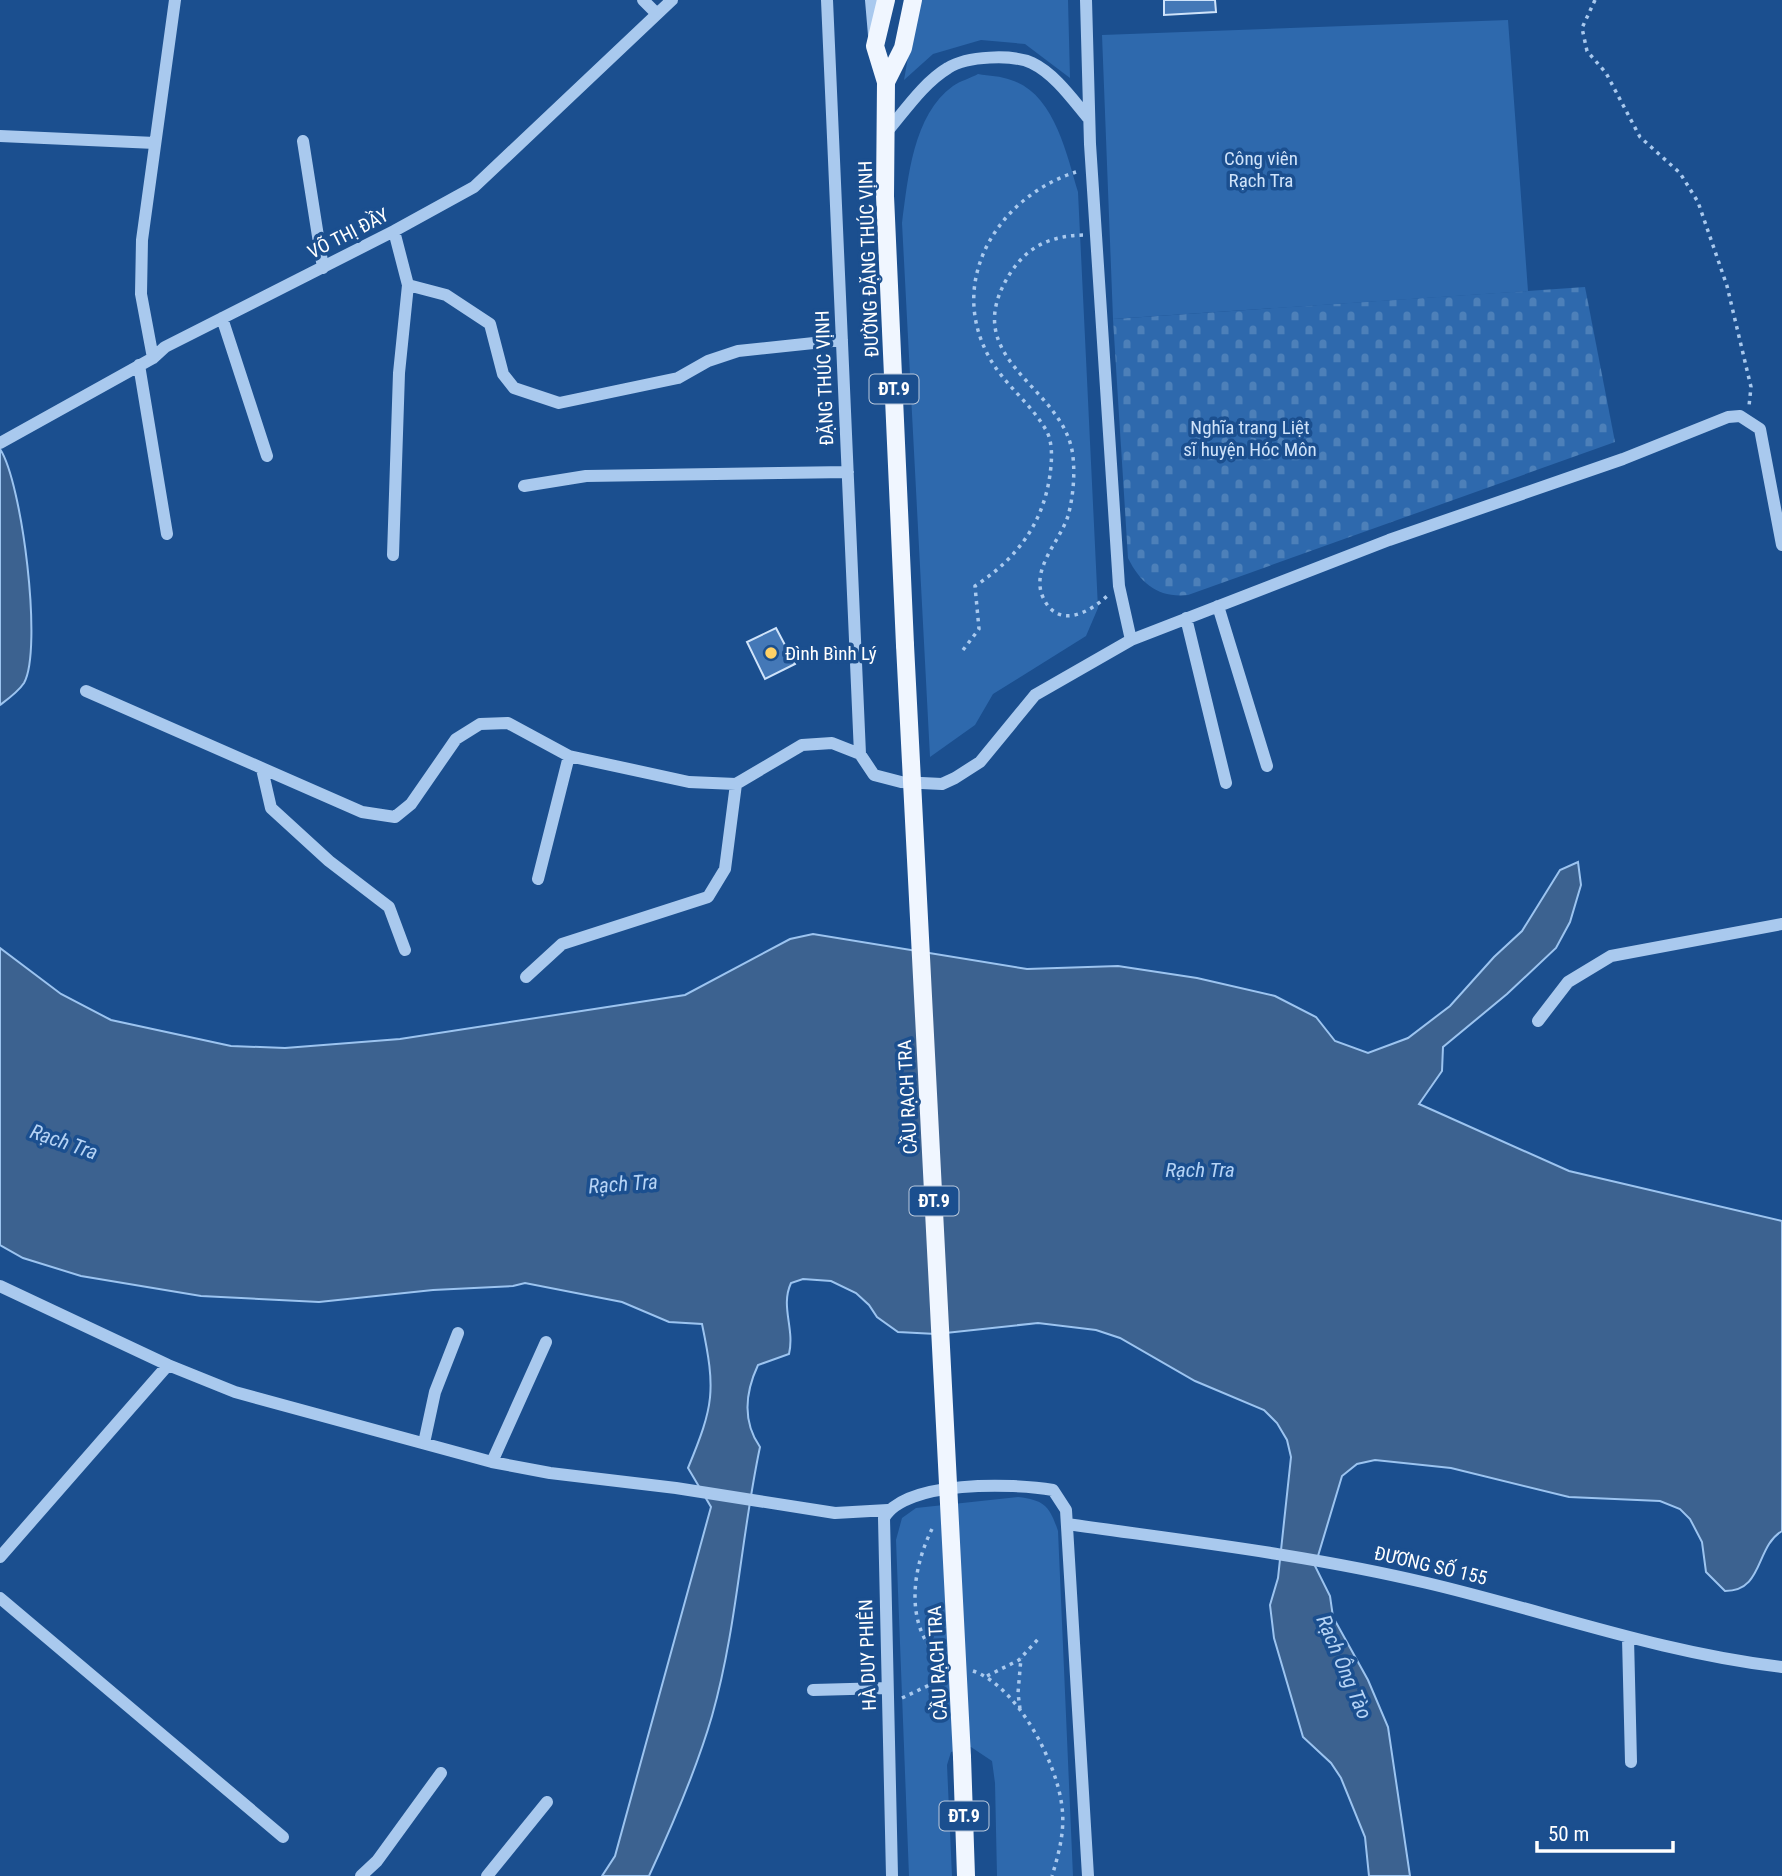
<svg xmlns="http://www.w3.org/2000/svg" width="1782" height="1876" viewBox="0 0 1782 1876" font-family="'Roboto Condensed',sans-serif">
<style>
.cemetery{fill:url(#cemetery-stones)}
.park{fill:#2e69ad}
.water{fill:#3c6290;stroke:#9cc4f0;stroke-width:2}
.building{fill:#4478b7;stroke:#cfe3fa;stroke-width:2}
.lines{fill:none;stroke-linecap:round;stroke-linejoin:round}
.path{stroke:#a9c9ee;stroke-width:3.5;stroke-dasharray:3.5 5;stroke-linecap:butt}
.minor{stroke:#a9c9ee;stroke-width:12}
.major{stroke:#f0f6ff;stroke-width:18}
.major-bridge{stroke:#f0f6ff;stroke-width:18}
.poi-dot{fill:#ffd166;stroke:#1b4f8f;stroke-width:2.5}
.labels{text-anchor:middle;stroke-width:7;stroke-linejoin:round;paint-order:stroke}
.shield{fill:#1b4f8f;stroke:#bbcadd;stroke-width:2}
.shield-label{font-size:18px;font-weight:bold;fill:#fff}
.park-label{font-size:19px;fill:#cfe3fa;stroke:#1b4f8f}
.street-label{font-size:19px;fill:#fff;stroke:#1b4f8f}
.poi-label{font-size:19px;fill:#fff;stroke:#1b4f8f;text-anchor:start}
.water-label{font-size:21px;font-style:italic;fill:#b5d3f5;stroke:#1b4f8f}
</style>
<defs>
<pattern id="cemetery-stones" width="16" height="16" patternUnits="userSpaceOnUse" patternTransform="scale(1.75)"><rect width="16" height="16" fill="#2e69ad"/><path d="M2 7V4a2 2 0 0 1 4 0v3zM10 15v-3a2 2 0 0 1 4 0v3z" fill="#4d80b9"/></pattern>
</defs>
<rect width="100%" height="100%" fill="#1b4f8f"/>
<path class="cemetery" d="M1585,287L1615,442L1188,595C1158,598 1141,584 1128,558L1113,319Z"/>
<path class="park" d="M918,0H1068L1070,78L1025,44L981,40L933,54L904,80Z
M1508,20L1528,291L1113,319L1102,35Z
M978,74C989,76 1001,76 1011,80C1054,93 1067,155 1078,192L1098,608L1086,636L993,694L975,725L930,757L902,223C908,178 913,115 953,86C960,81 971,78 978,74Z
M1018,1497C1045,1500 1050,1507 1058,1531L1073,1876H997L995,1783L992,1761L971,1747L951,1752L947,1765L952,1876H909L896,1540L902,1518L916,1508Z"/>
<path class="water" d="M0,449C22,482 43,649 24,683C18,692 8,699 0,705Z
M1578,862L1581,885L1570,922L1556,948L1507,994L1443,1047L1442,1071L1419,1104L1569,1171L1782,1221V1531C1755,1547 1764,1591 1725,1591L1706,1572L1702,1542L1690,1519L1680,1509L1660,1501L1569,1497L1451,1468L1375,1460L1357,1464L1342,1476L1315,1566L1330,1596L1333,1617L1368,1680L1388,1727L1410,1876H1369L1365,1837L1341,1778L1331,1763L1303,1737L1274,1638L1270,1605L1278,1578L1291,1457L1287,1440L1277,1423L1264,1410L1195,1381L1120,1338L1096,1330L1038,1323L936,1334L898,1332L877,1317L869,1305L856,1293L831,1281L803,1279L791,1283C780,1307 795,1328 789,1354L758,1365C745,1393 742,1421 760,1447C741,1536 737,1628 712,1716C696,1771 673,1824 649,1876H602L615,1856L711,1507L688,1468C714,1405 716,1391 702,1324L669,1322L622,1302L525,1283L513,1286L433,1290L319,1302L201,1296L81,1276L23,1258L0,1245V948L61,994L111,1020L231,1046L285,1048L400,1039L685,995L790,939L813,934L1027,969L1118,966L1197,978L1275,996L1316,1017L1335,1041L1368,1053L1408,1038L1450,1006L1494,957L1522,931L1560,870Z"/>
<path class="building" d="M1164,0H1215L1216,12L1164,15Z
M776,628L795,664L765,679L747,642Z"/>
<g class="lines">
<path class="path" d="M1595,0L1582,28L1587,51L1606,73L1640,137L1680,173L1698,202L1727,286L1751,387L1749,406
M1083,235C1052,236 1029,245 1011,272C953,361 1066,385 1073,457C1075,476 1073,498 1068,516C1060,541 1032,567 1042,595C1056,630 1088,614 1107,596
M963,650L979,629L975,586C1019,557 1046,520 1051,466C1052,455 1052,440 1046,430C1030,402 1003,384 988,355C947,278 1000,196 1076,172
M932,1529C912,1569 904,1625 940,1659
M973,1671C1017,1686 1057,1762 1062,1807C1065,1831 1059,1853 1052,1876
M987,1676L1019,1660L1040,1637
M902,1698L942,1679
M1020,1709L1018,1693L1021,1658"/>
<path class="minor" d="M643,0L657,14
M827,0L860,754
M871,0L874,35
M885,134C904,112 923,83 948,68C967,56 1012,54 1032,63C1055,74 1073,100 1089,119
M0,136L155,143
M303,141L323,268
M394,231L408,285L446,295L490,324L503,374L514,388L559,403L678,378L708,361L738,351L842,340
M222,318L267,456
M153,358L141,294L142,240L175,0
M139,365L167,534
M0,443L153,358L165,347L394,231L474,187L672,0
M524,486L586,476L848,472
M393,555L399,373L408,285
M1218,606L1267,766
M1186,618L1226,783
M1131,640L1389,540L1623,459L1728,417L1740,416L1760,429L1782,545
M86,691L362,812L395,817L411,804L456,739L480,724L508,723L569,756L689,782L736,784L802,745L832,743L860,754L874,775L901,782L942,784L955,778L980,762L1035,695L1131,640L1119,586L1090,144L1086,0
M262,769L271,808L329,861L389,907L405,950
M538,879L569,756
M526,977L562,944L708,897L725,869L736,784
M1538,1021L1568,982L1611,956L1782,924
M0,1286L168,1365L235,1392L492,1462L550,1473L676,1488L835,1513L888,1510
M424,1443L435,1392L458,1333
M492,1462L546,1342
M1067,1524C1187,1541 1309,1555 1427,1583C1546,1611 1660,1653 1782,1667
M0,1557L168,1365
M0,1598L283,1837
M1628,1638L1631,1762
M813,1690L887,1688
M361,1876L377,1861L441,1773
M487,1876L547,1802
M892,1876L884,1518C905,1480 1014,1483 1053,1490L1066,1510L1088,1876"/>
<path class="major" d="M886,0L875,46L886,82L885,196L905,645
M886,82L903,48L913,0
M962,1757L966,1876"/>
<path class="major-bridge" d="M905,645L962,1757"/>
</g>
<circle class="poi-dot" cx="771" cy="653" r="7"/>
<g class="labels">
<g class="shield">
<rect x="869.5" y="374.5" width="49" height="29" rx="5"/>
<rect x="909.5" y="1186.5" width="49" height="29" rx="5"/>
<rect x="939.5" y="1801.5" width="49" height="29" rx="5"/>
</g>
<g class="shield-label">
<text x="894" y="395">ĐT.9</text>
<text x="934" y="1207">ĐT.9</text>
<text x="964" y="1822">ĐT.9</text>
</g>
<g class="park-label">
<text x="1261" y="165">Công viên<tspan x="1261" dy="22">Rạch Tra</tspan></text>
<text x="1250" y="434">Nghĩa trang Liệt<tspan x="1250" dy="22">sĩ huyện Hóc Môn</tspan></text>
</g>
<g class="street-label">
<text transform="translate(348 233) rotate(-27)" y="7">VÕ THỊ ĐẦY</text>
<text transform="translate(868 259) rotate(-92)" y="7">ĐƯỜNG ĐẶNG THÚC VỊNH</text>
<text transform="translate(824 378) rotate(-92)" y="7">ĐẶNG THÚC VỊNH</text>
<text transform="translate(907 1097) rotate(-93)" y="7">CẦU RẠCH TRA</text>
<text transform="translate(1431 1565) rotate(13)" y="7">ĐƯƠNG SỐ 155</text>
<text transform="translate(867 1655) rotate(-92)" y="7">HÀ DUY PHIÊN</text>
<text transform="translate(937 1663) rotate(-93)" y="7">CẦU RẠCH TRA</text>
</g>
<g class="poi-label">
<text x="785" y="660">Đình Bình Lý</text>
</g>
<g class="water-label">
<text transform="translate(64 1142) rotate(19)" y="7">Rạch Tra</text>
<text x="1200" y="1177">Rạch Tra</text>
<text transform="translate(623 1184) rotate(-4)" y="7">Rạch Tra</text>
<text transform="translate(1344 1667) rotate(67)" y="7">Rạch Ông Tào</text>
</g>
</g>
<path d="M1537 1841v10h136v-10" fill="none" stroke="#ffffff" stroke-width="3.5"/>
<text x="1548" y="1841" font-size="21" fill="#ffffff" stroke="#1b4f8f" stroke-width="5" paint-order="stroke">50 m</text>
</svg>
